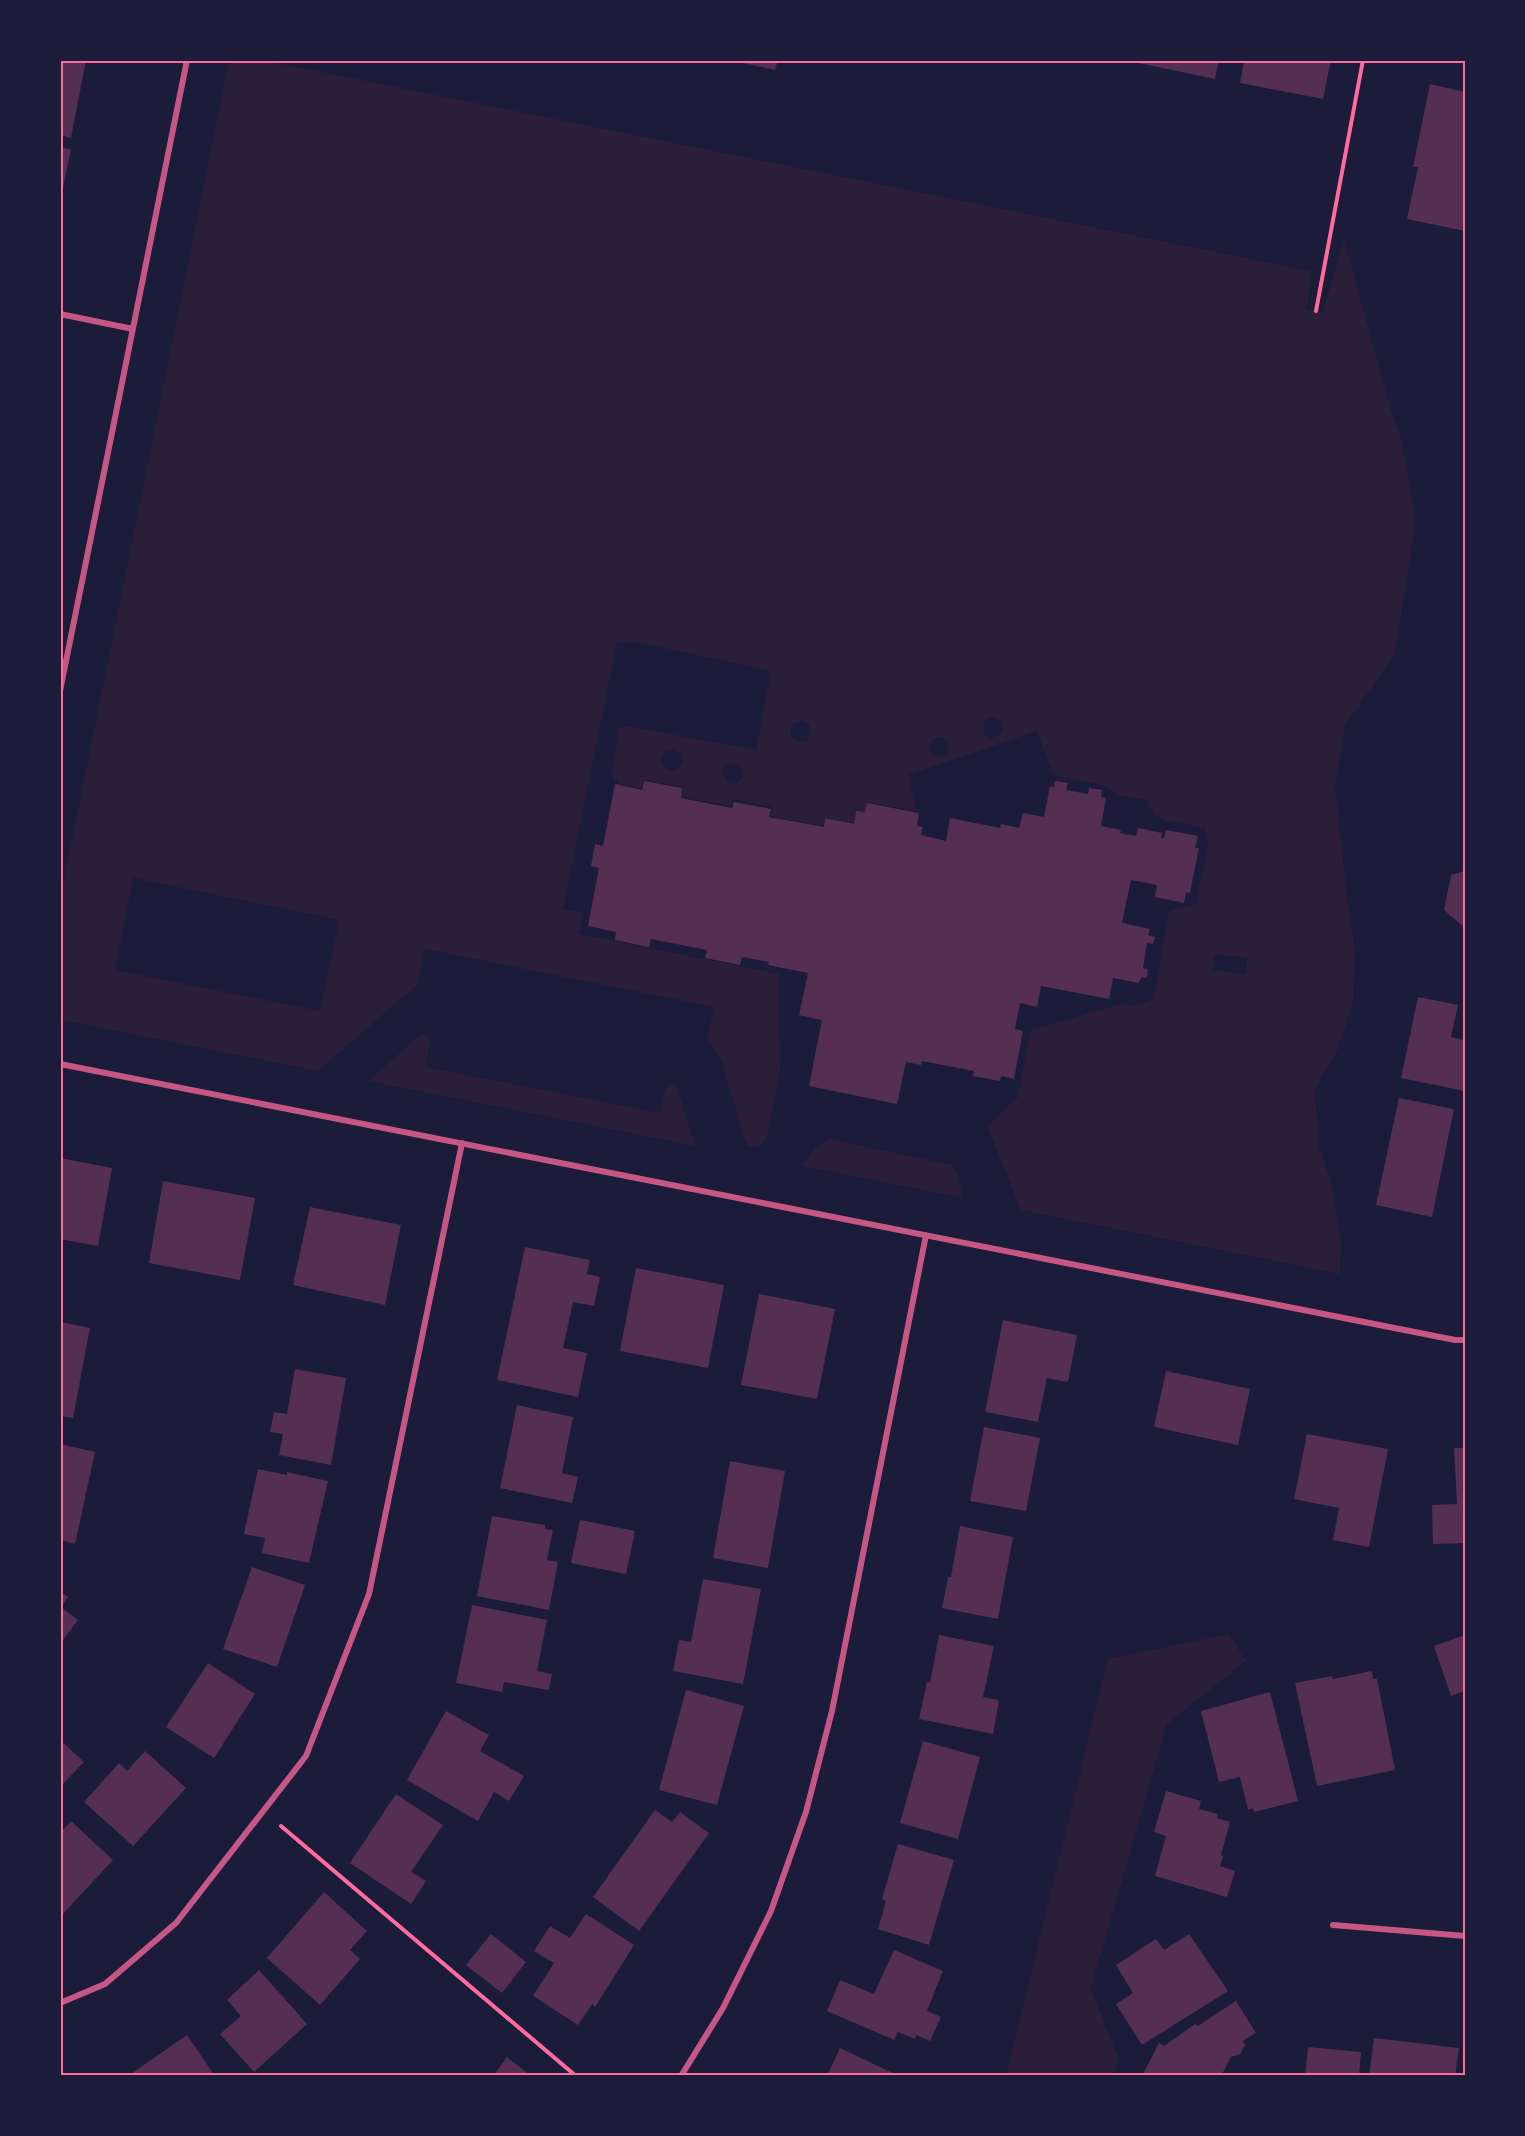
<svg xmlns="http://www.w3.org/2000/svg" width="1525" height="2136" viewBox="0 0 1525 2136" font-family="'Noto Sans',sans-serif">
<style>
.green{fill:#2a1e3b;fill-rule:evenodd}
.building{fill:#542f53}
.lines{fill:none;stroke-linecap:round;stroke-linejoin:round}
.path{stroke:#ff6b9d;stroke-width:4}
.minor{stroke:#c65784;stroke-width:6}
.neatline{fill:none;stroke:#ff6b9d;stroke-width:2}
</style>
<rect width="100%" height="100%" fill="#1b1b3a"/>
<path class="green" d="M229,60H262L1311,271L1307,310L1323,312L1344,239L1391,411L1400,433L1416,520L1395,653L1345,726L1335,785L1347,896L1355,948L1353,1003L1338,1049L1315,1090L1319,1146L1332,1186L1341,1241L1340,1274L1021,1210L987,1126L1018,1097L1030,1030L1128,1002L1130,1006L1154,999L1169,911L1196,904L1208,845L1205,828L1163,820L1153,813V808L1147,807L1148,800L1120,796L1107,786L1053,775L1037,731L909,775L916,811L867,802L865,812L856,810L853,823L825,817L822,826L770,816L772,807L733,799L731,806L682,797L683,787L643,780L641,788L619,784L611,774L619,729L627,726L756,750L771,671L636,642L617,643L563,909L583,913L579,934L779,974L780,1072L767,1138C761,1146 758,1148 748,1146L745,1140L721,1060L707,1041L714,1007L425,949L418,984L318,1071L66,1021L60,1018V900ZM994,717L1001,721L1003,729L999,735L991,738L984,734L983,726L987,719ZM802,721L809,725L811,733L807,740L799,742L792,738L790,730L794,723ZM941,737L947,741L949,749L945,755L938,757L931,753L929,745L933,739ZM673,750L680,754L682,762L678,769L670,771L664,767L661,759L665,752ZM734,763L741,767L743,775L739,782L731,784L725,779L723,772L726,765ZM133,878L339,920L320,1011L115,970ZM1214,954L1247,958L1246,974L1213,970Z
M420,1035H426L430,1038L426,1067L660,1113L665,1090L670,1084H676L695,1146L368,1081Z
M829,1139L953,1165L959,1178L963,1198L802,1166L816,1147Z
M1229,1634L1246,1661L1167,1724L1091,1988L1118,2058L1115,2076H1006L1108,1659Z"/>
<path class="building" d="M60,60H86L71,138L60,135Z
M729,60H778L775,70Z
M1124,60H1219L1215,79Z
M1244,60H1331L1323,99L1240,83Z
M1430,84L1465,92V231L1407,219L1418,167H1413Z
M60,147L71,149L61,198H60Z
M644,781L682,788L681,798L732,808L734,802L771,809L769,817L824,827L825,818L854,824L856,811L865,812L867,803L919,813L917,826L923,827L921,835L946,841L950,818L1000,828L1001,824L1019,828L1023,813L1044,817L1050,786L1054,787L1055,781L1068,783L1066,790L1088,794L1089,788L1102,790L1101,797L1106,798L1101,826L1121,830L1120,833L1136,836L1138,828L1162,833L1161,838H1164L1166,830L1198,836L1195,848H1199L1190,893L1186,892L1184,903L1155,897L1157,885L1131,880L1122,923L1150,929L1148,935L1155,937L1153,944L1147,943L1143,968L1148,969L1147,978L1141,977L1139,983L1113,978L1109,999L1041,986L1037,1007L1020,1003L1015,1029L1023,1031L1014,1079L1001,1076L1000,1081L973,1076L974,1071L922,1061L921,1065L906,1062L897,1104L809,1086L822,1020L799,1015L808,973L768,965L769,962L742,957L740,965L705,958L707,950L651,939L649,947L615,940L616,932L588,926L599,868L591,866L595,844L603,846L615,784L642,790Z
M1465,871V928L1444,910L1451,875Z
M1418,997L1458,1005L1451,1037L1465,1040V1091L1401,1078Z
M1399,1098L1454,1109L1432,1217L1376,1205Z
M60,1158L112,1168L98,1246L60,1239Z
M163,1181L255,1198L240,1280L149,1263Z
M310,1207L401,1225L385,1305L293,1285Z
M525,1247L590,1260L587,1274L600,1277L594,1306L573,1302L563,1348L587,1353L578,1397L497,1380Z
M636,1268L724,1285L708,1368L620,1351Z
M759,1294L835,1309L817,1399L741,1385Z
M1003,1320L1077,1335L1068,1382L1047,1378L1038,1422L985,1412Z
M60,1322L90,1328L73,1418L60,1416Z
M295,1369L346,1378L331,1465L279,1455L283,1434L270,1432L274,1412L287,1414Z
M1166,1371L1250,1389L1238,1445L1154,1427Z
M517,1405L573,1417L562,1473L578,1477L572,1503L500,1488Z
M984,1427L1040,1438L1026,1511L970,1501Z
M1307,1434L1388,1449L1369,1547L1333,1540L1339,1508L1294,1499Z
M60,1444L95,1452L75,1544L60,1540Z
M1454,1448H1465V1543L1433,1544L1432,1505L1457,1504Z
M730,1461L785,1471L768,1568L713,1558Z
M258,1469L287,1475V1472L328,1481L309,1563L262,1553L265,1538L244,1534Z
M492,1516L545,1525V1529L553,1530L547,1560L558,1562L549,1610L477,1596Z
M580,1520L635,1531L626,1574L571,1563Z
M960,1526L1013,1537L998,1619L942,1608L948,1577H951Z
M252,1567L305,1585L277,1667L223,1649Z
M703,1579L761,1589L743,1684L673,1671L679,1640L691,1642Z
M60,1591L68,1597L61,1607L78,1620L60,1644Z
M472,1605L547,1620L537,1671L552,1674L549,1690L504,1682L502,1692L456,1683Z
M939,1635L994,1646L983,1697L999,1700L993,1734L919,1719L927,1682L930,1683Z
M1465,1635V1691L1451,1696L1434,1646Z
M208,1663L255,1694L214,1758L166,1727Z
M1372,1671L1373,1679H1377L1395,1770L1317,1786L1295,1683L1332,1676L1333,1679Z
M686,1690L744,1706L717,1805L659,1790Z
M1270,1692L1298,1801L1254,1812L1253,1808L1248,1810L1240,1777L1219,1782L1201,1711Z
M446,1711L489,1735L480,1751L524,1776L509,1801L494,1792L478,1821L407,1780Z
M60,1740L84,1762L60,1787Z
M923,1741L980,1757L958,1839L900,1823Z
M145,1751L186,1788L133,1846L84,1802L119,1763L127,1771Z
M1166,1791L1201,1801L1199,1809L1218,1814L1217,1818L1230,1822L1221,1855L1223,1856L1220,1866L1235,1871L1227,1897L1155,1876L1166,1836L1154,1832Z
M396,1794L443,1825L411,1872L426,1881L411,1904L350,1863Z
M655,1810L672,1822L680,1812L709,1833L639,1931L593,1897Z
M71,1821L113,1860L60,1917V1833Z
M898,1844L954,1860L929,1945L878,1929L886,1901L882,1899Z
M324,1892L367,1931L350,1950L360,1959L320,2005L267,1958Z
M586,1914L634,1945L595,2007L592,2004L578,2025L533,1996L554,1963L534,1951L550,1926L570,1938Z
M491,1934L526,1962L502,1993L466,1965Z
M1189,1934L1228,1991L1142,2045L1116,2004L1133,1993L1116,1965L1156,1939L1164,1950Z
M894,1950L943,1971L927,2011L941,2017L930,2041L916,2035L915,2039L898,2032L894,2040L827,2011L840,1980L874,1994Z
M259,1970L307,2024L254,2072L220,2034L241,2016L227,2000Z
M1236,2001L1256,2033L1243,2041L1245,2045L1240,2054L1231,2057L1221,2076H1142L1159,2043L1164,2046L1195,2024L1198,2026Z
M187,2035L215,2076H128Z
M1374,2038L1459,2048L1455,2076H1369Z
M1308,2047L1361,2052L1359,2076H1305Z
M840,2048L899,2076H827Z
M507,2057L531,2076H493Z"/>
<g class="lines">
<path class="path" d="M1316,311L1363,60
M281,1826L576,2076"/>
<path class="minor" d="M60,314L133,329
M60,691L187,60
M60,1064L1455,1340H1465
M1333,1925L1465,1936
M60,2003L105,1984L176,1923L306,1756L369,1594L462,1143
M681,2076L723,2008L771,1911L806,1812L832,1711L926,1235"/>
</g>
<rect width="1525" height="2136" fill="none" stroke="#1b1b3a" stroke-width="123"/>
<rect x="62" y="62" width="1402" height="2012" class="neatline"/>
</svg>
